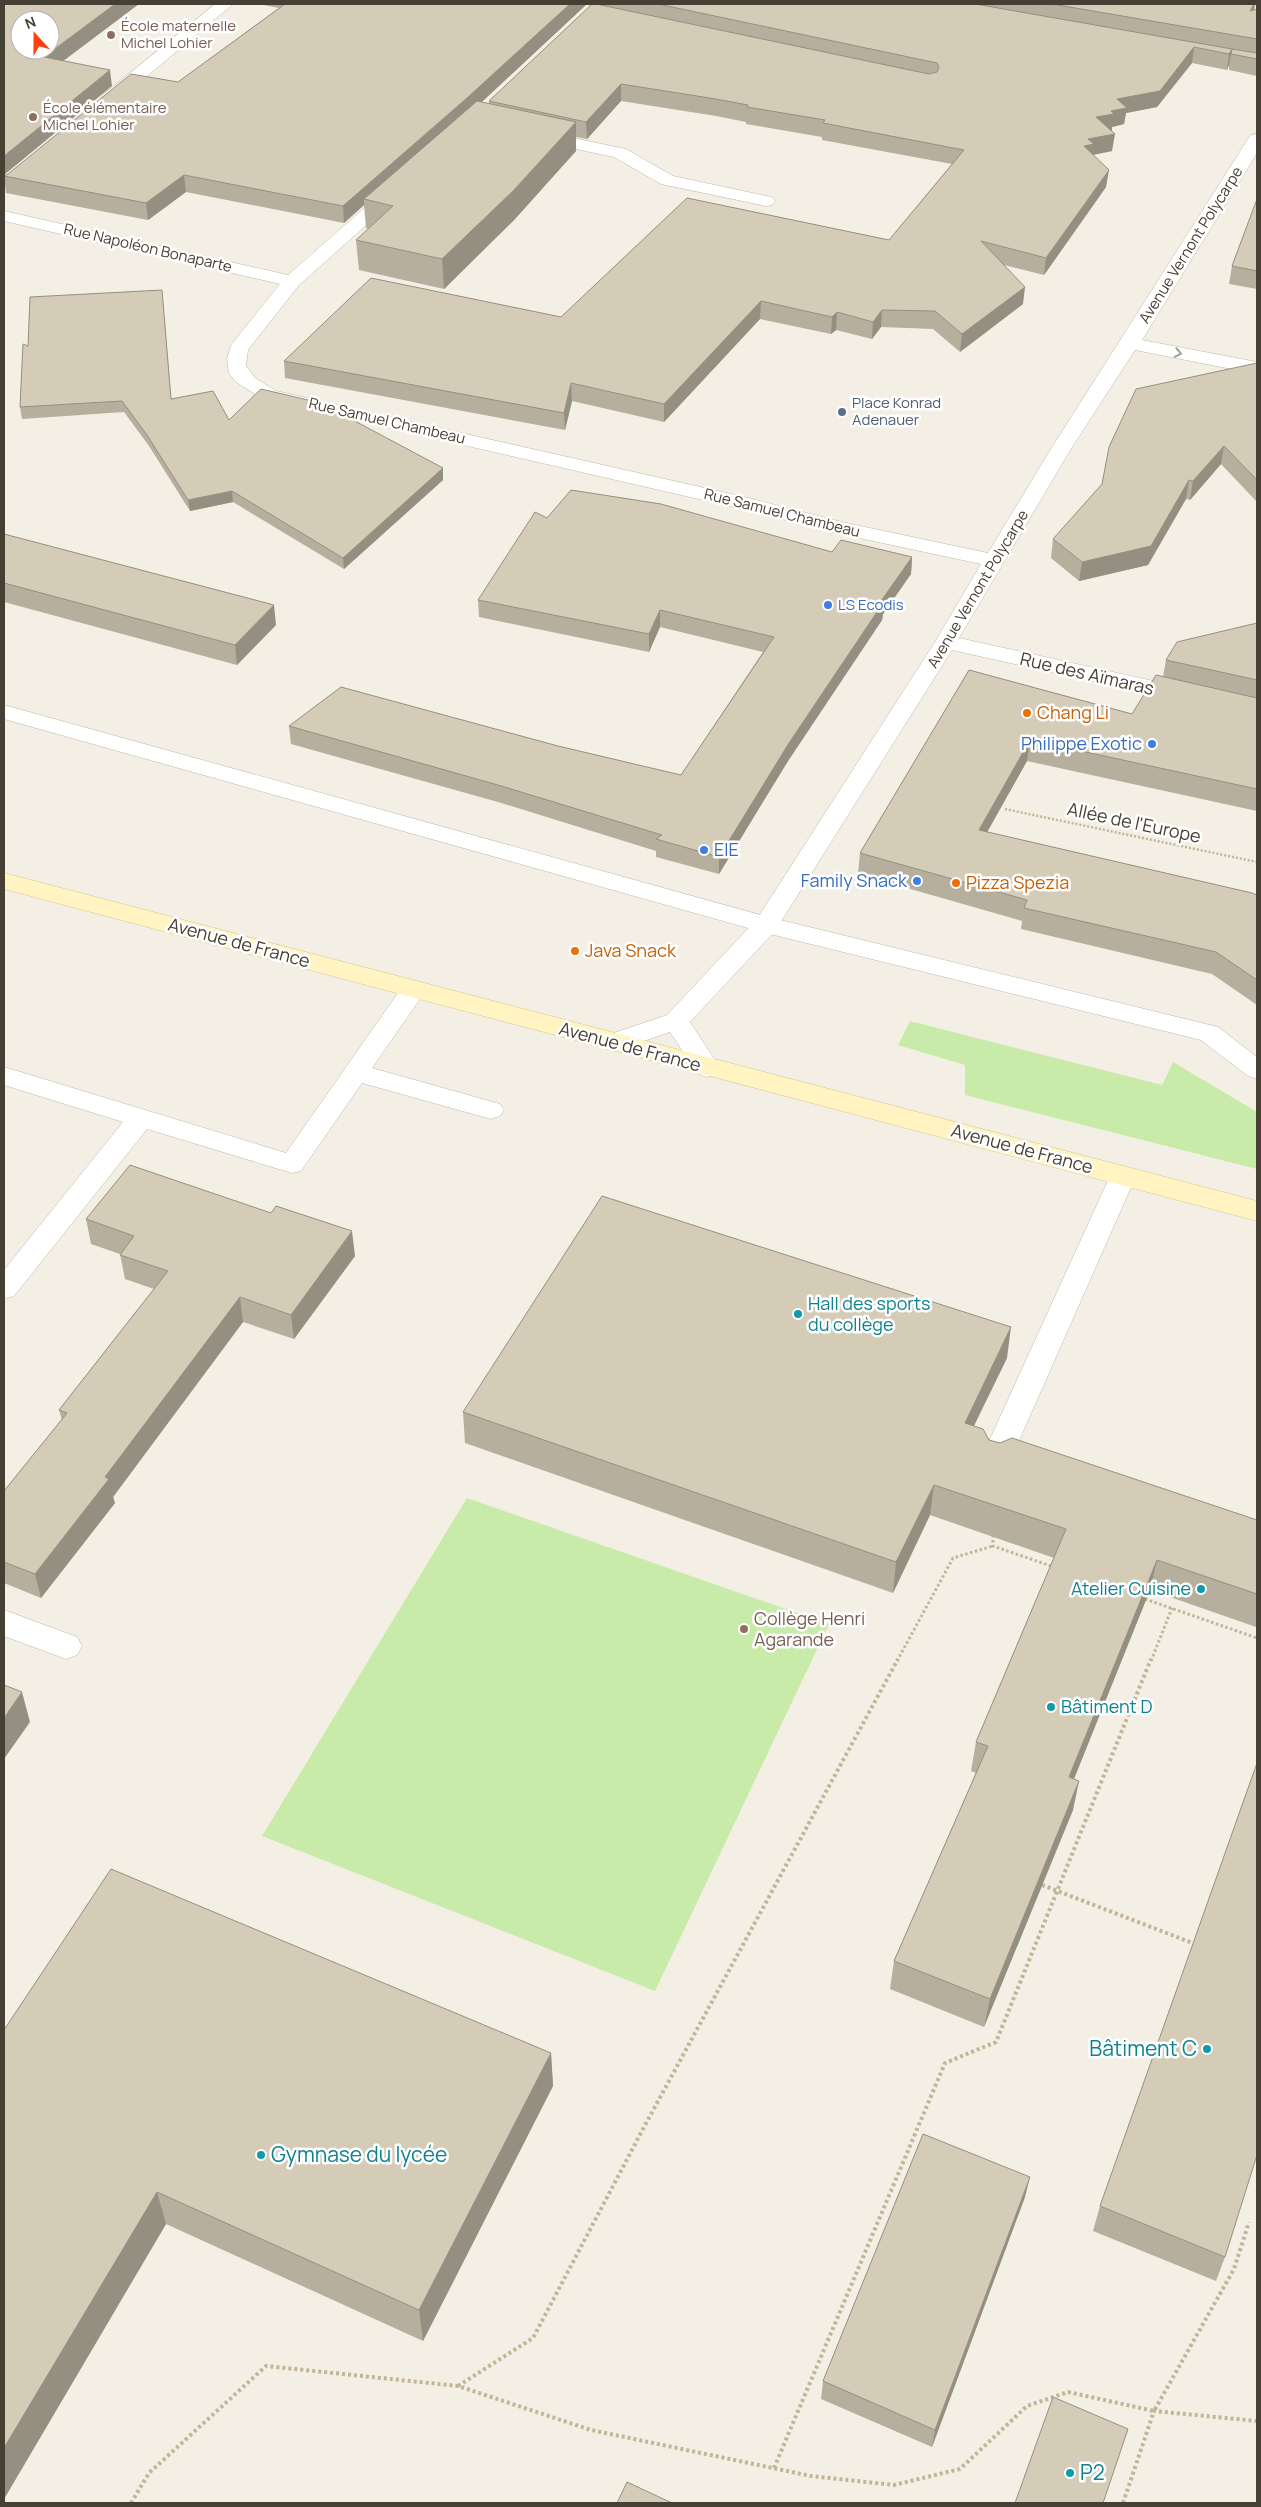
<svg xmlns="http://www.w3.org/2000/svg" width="1261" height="2507" viewBox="0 0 1261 2507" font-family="Manrope,sans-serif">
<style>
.green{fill:#c9eba9}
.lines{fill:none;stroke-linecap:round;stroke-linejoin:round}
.service-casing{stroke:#bfb8a6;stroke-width:1}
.minor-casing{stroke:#bfb8a6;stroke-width:1}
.secondary-casing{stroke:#d6c890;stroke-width:1}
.path-far2{stroke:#c2b596;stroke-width:2.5;stroke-dasharray:2 2;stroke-linecap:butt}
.path-far1{stroke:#c2b596;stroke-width:3;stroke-dasharray:2.5 2.5;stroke-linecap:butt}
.path{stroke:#c2b596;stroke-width:4;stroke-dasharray:3 3;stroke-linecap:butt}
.service{fill:#fff;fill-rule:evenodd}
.minor{fill:#fff;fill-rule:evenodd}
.secondary{fill:#fff4c2;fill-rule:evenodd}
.wall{fill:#b7af9e}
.shaded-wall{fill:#958f81}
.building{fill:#d5ccb8;stroke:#958f81;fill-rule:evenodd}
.oneway{stroke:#a29f99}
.education-dot{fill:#8d6e63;stroke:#fff;stroke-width:2}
.service-dot{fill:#5c6f8a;stroke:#fff;stroke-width:2}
.shop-dot{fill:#3f7fe0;stroke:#fff;stroke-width:2}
.food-dot{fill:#e8710a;stroke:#fff;stroke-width:2}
.culture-dot{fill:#0f9aa8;stroke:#fff;stroke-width:2}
.labels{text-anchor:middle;stroke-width:5;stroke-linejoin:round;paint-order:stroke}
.far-education-label{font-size:15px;fill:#785e54;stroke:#fff;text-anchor:start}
.far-street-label{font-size:15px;fill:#463f33;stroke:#fff}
.far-service-label{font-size:15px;fill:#4e5e75;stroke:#fff;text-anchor:start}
.far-shop-label{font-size:15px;fill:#366cbe;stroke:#fff;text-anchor:start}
.street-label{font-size:18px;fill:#463f33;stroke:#fff}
.food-label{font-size:18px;fill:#c56008;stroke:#fff;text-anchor:start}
.shop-label{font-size:18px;fill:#366cbe;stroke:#fff;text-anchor:end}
.culture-label{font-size:18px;fill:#0d838f;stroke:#fff;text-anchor:start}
.education-label{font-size:18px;fill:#785e54;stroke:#fff;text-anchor:start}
.near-culture-label{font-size:21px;fill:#0d838f;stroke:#fff;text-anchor:start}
</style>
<rect width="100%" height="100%" fill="#f3efe4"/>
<path class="green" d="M910,1021L1162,1085L1173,1062L1257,1112V1169L965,1095V1065L898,1045Z
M467,1498L829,1624L655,1991L262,1836Z"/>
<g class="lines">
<defs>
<path id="service" d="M539,131L626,149L673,176L766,196L772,197L775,201L772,205L766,206L661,184L614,157L533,140L530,136L533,132Z
M4,705L768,917L1218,1027L1257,1057V1079L1248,1076L1201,1040L766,933L4,719Z
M414,981L423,983L427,989L372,1068L500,1104L504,1110L500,1116L491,1119L362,1083L301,1171L292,1173L147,1129L14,1296L4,1299V1270L123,1122L4,1085V1067L286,1153L405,983Z
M1123,1166L1132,1169L1136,1176L1010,1461L1005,1469L995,1472L985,1469L980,1461L1110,1176L1114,1169Z
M4,1610L77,1637L82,1646L77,1655L66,1659L4,1636Z"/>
<path id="minor" d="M215,4H233L115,103H103L101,99L103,95Z
M1257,134V153L1142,340L1257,362V374L1135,350L1069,452L959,638L1257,704V718L952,650L775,931L690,1022L720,1068L716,1074L707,1077L698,1074L670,1032L614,1051L605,1048L601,1042L605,1036L667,1015L757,919L935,642L981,564L845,535L738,508L263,399L236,382L229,373L227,359L231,345L280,284L4,221V211L288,275L386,189H398L401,193L398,197L299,285L248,350L246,366L255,378L276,391L740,496L846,523L988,553L1049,452L1248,139L1251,135Z"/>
<path id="secondary" d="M4,873L1257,1201V1221L4,889Z"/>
</defs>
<use href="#service" class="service-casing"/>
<use href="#minor" class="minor-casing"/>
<use href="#secondary" class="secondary-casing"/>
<path class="path-far2" d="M1005,809L1257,862"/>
<path class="path-far1" d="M993,1535V1546L1054,1567
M1145,1599L1257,1638
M897,1661L953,1558L993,1546
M1151,1661L1172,1608"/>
<path class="path" d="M1042,1885L1195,1944
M458,2386L533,2338L644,2127L898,1659
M774,2468L945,2063L996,2042L1151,1659
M131,2503L149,2473L266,2366L458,2386L591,2430L811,2476L894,2485L960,2469L1027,2406L1068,2392L1154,2411L1234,2269L1249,2222
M1123,2503L1154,2411L1257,2421"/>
<use href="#service" class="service"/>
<use href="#minor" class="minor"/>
<use href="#secondary" class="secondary"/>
</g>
<path class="wall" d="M258,4H587L481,102L489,104V101L604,5V4H1255L1254,10L1257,9V76L1229,70V65L1227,70L1192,63L1157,107L1126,113L1124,124L1112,127V131H1111L1112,151L1093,155L1106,187L1044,275L1004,265L1023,304L960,352L933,329L881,327L872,339L836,330L831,334L760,319L664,422L572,401L565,430L285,378L284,361L561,317L889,240L952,164L822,140V137L746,124V122L716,116L621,101L587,139L576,137V151L515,219L444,289L359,270L356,240L369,229L366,228L364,205L344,223L186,192L148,220L6,193L4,176L8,174L178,82L279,8Z
M1257,199V289L1229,284L1232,266Z
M163,301L171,399L229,420L443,468V480L344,569L233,502L190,511L149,446L124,412L22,419L20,407L28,346Z
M1257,363V502L1221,464L1190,500L1186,499L1148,565L1079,581L1051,558L1053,539Z
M547,518L832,552L912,557L911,574L883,614L882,620L788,761L719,874L656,857V851L498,802L291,744L289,726L681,775L763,652L660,627L649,652L479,617L478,600Z
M4,534L276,625L237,665L4,602Z
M1257,623V811L1027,761L987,832L1257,895V1005L1212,974L1021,929L1022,921L858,874L860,853L969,670L1132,714L1163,677L1166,660Z
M86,1219L355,1256L294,1339L243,1322L113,1497L115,1503L41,1598L4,1583V1491L62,1420L59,1410L154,1289L125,1279L120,1254L91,1244Z
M1007,1358L974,1426L989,1440L1257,1520V1625L1256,1627L1150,1590L1074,1779L1073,1810L984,2027L890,1989L894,1961L976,1773L971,1771L976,1742L1054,1558L930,1515L893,1593L465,1443L463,1412Z
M4,2030L551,2053L553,2086L423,2341L166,2224L4,2499Z
M1025,2197L932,2447L821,2399L823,2381Z
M1100,2206L1225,2257L1216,2281L1093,2231Z"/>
<path class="shaded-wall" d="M115,4H139L46,74L44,57Z
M570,4H587L468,115L364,199V205L344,223L343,206Z
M1254,4H1255L1253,17L1250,11Z
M1194,47L1192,63L1157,107L1126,113L1124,124L1112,127V131L1094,134L1096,117L1111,111L1117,99Z
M1232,49L1229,65L1227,70L1229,54Z
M110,70L112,86L4,175V156Z
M621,84V101L587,139L586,122Z
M576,122V151L515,219L444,289L442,259Z
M1115,134L1112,151L1092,155L1084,146L1088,139Z
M1109,170L1106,187L1044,275L1046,258Z
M184,175L186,192L148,220L146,203Z
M1025,287L1023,304L960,352L962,334Z
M761,301L760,319L664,422V404Z
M882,310L881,327L872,339L873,322Z
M837,312L836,330L831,334L832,317Z
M571,383L572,401L565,430L564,413Z
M1224,446L1221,464L1190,500L1193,481Z
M443,468V480L344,569L343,558Z
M1189,480L1186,499L1148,565L1079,581L1082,562Z
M232,491L233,502L190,511L188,500Z
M912,557L911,574L883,614L882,620L788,761L719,874V857L789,743L879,604Z
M274,605L276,625L237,665L235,645Z
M660,610V627L649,652V634Z
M1030,740L1027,761L976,852L979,830Z
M352,1231L355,1256L294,1339L291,1315Z
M240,1297L243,1322L113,1497L115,1503L41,1598L35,1574L105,1477Z
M1011,1327L1007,1358L960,1454L965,1423Z
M934,1485L930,1515L893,1593L896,1562Z
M1157,1560L1150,1590L1063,1806L1069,1777Z
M22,1692L30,1722L4,1759V1718Z
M1079,1781L1073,1810L984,2027L990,1999Z
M551,2053L553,2086L423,2341L419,2310Z
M1030,2177L1025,2197L932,2447L935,2430Z
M157,2192L166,2224L4,2499V2448Z"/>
<path class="building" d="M4,4H115L44,57L110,70L4,156ZM20,20H50V50H20Z
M285,4H570L467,98L343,206L184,175L146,203L4,176L8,174L131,74L178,82Z
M592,4H596L929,74L937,72L939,67L937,63L658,4H975L1232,49L1229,54L1194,47L1160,91L1117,99L1127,108L1111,111L1114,114L1096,117L1115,134L1088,139L1094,144L1084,146L1109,170L1046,258L981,241L1025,287L962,334L935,311L882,310L873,322L837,312L832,317L761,301L664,404L571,383L564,413L284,361L371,278L561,317L687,198L889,240L964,150L823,123L825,120L747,107L748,105L716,99L621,84L586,122L489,101Z
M1052,4H1254L1250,11L1257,9V39Z
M1232,49L1257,53V59L1231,54Z
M477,101L576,122L514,190L442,259L356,240L393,206L364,199Z
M1257,199V271L1232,266Z
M162,290L171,399L213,391L229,420L261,389L321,403L443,468L343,558L232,491L188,500L147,435L122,401L20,407L23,344L28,346L30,297Z
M1257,363V480L1224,446L1193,481L1189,480L1151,546L1082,562L1053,539L1102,484L1109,447L1136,389Z
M571,490L661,504L832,552L841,540L912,557L879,604L883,603L789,743L719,857L656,839L662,835L498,785L289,726L341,687L558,746L681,775L774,637L660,610L649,634L478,600L535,512L547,518Z
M4,534L274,605L235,645L4,583Z
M1257,623V680L1166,660L1177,642Z
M969,670L1132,714L1156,675L1257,698V789L1030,740L979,830L1252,893L1257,895V980L1216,952L1024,908L1027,900L860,853Z
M130,1165L271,1213L276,1206L352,1231L291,1315L240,1297L105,1477L109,1479L35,1574L4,1562V1491L67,1413L59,1410L168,1271L120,1255L134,1236L86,1219Z
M602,1196L1011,1327L965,1423L983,1429L989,1440L1000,1443L1012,1438L1257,1520V1594L1157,1560L1069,1777L1079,1781L990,1999L894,1961L988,1746L976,1742L1066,1529L934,1485L896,1562L463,1412Z
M4,1685L22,1692L4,1718Z
M1257,1763V2155L1225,2257L1100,2206Z
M111,1869L551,2053L419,2310L157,2192L4,2448V2030Z
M923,2134L1030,2177L935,2430L823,2381Z
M1053,2397L1128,2429L1103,2503H1015Z
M627,2482L672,2503H617Z"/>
<defs><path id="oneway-chevron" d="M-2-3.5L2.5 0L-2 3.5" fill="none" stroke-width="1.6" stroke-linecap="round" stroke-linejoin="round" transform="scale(1.25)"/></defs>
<use class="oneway" href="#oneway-chevron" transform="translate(1178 353) rotate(11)"/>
<g class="education-dot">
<circle cx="111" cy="35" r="5"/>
<circle cx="33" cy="117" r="5"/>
<circle cx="744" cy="1629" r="5"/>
</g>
<circle class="service-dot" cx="842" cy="412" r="5"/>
<g class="shop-dot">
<circle cx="828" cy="605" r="5"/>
<circle cx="1152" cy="744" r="5"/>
<circle cx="704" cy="850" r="5"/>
<circle cx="917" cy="881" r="5"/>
</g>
<g class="food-dot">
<circle cx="1027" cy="713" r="5"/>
<circle cx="956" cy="883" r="5"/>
<circle cx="575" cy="951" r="5"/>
</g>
<g class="culture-dot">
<circle cx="798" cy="1314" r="5"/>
<circle cx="1201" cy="1589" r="5"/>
<circle cx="1051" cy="1707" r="5"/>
<circle cx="1207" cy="2049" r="5"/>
<circle cx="261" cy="2155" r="5"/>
<circle cx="1070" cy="2473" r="5"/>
</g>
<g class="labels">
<g class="far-education-label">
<text x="121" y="31">École maternelle<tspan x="121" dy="17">Michel Lohier</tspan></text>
<text x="43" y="113">École élémentaire<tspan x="43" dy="17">Michel Lohier</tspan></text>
</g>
<g class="far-street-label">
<text transform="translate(1191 245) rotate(-58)" y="5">Avenue Vernont Polycarpe</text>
<text transform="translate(148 248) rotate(13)" y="5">Rue Napoléon Bonaparte</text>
<text transform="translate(387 421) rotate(13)" y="5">Rue Samuel Chambeau</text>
<text transform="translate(782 513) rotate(14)" y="5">Rue Samuel Chambeau</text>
<text transform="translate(978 589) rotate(-59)" y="5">Avenue Vernont Polycarpe</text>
</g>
<g class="far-service-label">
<text x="852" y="408">Place Konrad<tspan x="852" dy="17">Adenauer</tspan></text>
</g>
<g class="far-shop-label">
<text x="838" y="610">LS Ecodis</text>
</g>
<g class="street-label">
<text transform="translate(1087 674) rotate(13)" y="6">Rue des Aïmaras</text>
<text transform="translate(1134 823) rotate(12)" y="6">Allée de l'Europe</text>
<text transform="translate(239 943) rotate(15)" y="6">Avenue de France</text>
<text transform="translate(630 1047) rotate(15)" y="6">Avenue de France</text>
<text transform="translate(1022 1149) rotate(15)" y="6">Avenue de France</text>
</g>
<g class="food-label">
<text x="1037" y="719">Chang Li</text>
<text x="966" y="889">Pizza Spezia</text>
<text x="585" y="957">Java Snack</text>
</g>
<g class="shop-label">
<text x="1142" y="750">Philippe Exotic</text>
<text x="714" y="856" text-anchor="start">EIE</text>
<text x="907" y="887">Family Snack</text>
</g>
<g class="culture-label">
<text x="808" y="1310">Hall des sports<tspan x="808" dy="21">du collège</tspan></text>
<text x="1191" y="1595" text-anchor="end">Atelier Cuisine</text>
<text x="1061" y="1713">Bâtiment D</text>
</g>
<g class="education-label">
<text x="754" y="1625">Collège Henri<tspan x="754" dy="21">Agarande</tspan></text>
</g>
<g class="near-culture-label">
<text x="1197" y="2056" text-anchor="end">Bâtiment C</text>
<text x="271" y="2162">Gymnase du lycée</text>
<text x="1080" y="2480">P2</text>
</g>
</g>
<rect width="1261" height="2507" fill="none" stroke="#463f33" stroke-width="10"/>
<g transform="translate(35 35) rotate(339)"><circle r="24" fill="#ffffff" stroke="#b5b2ad"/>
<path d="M0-4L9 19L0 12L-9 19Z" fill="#ff410f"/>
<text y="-8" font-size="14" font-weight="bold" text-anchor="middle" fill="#463f33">N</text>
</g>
</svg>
